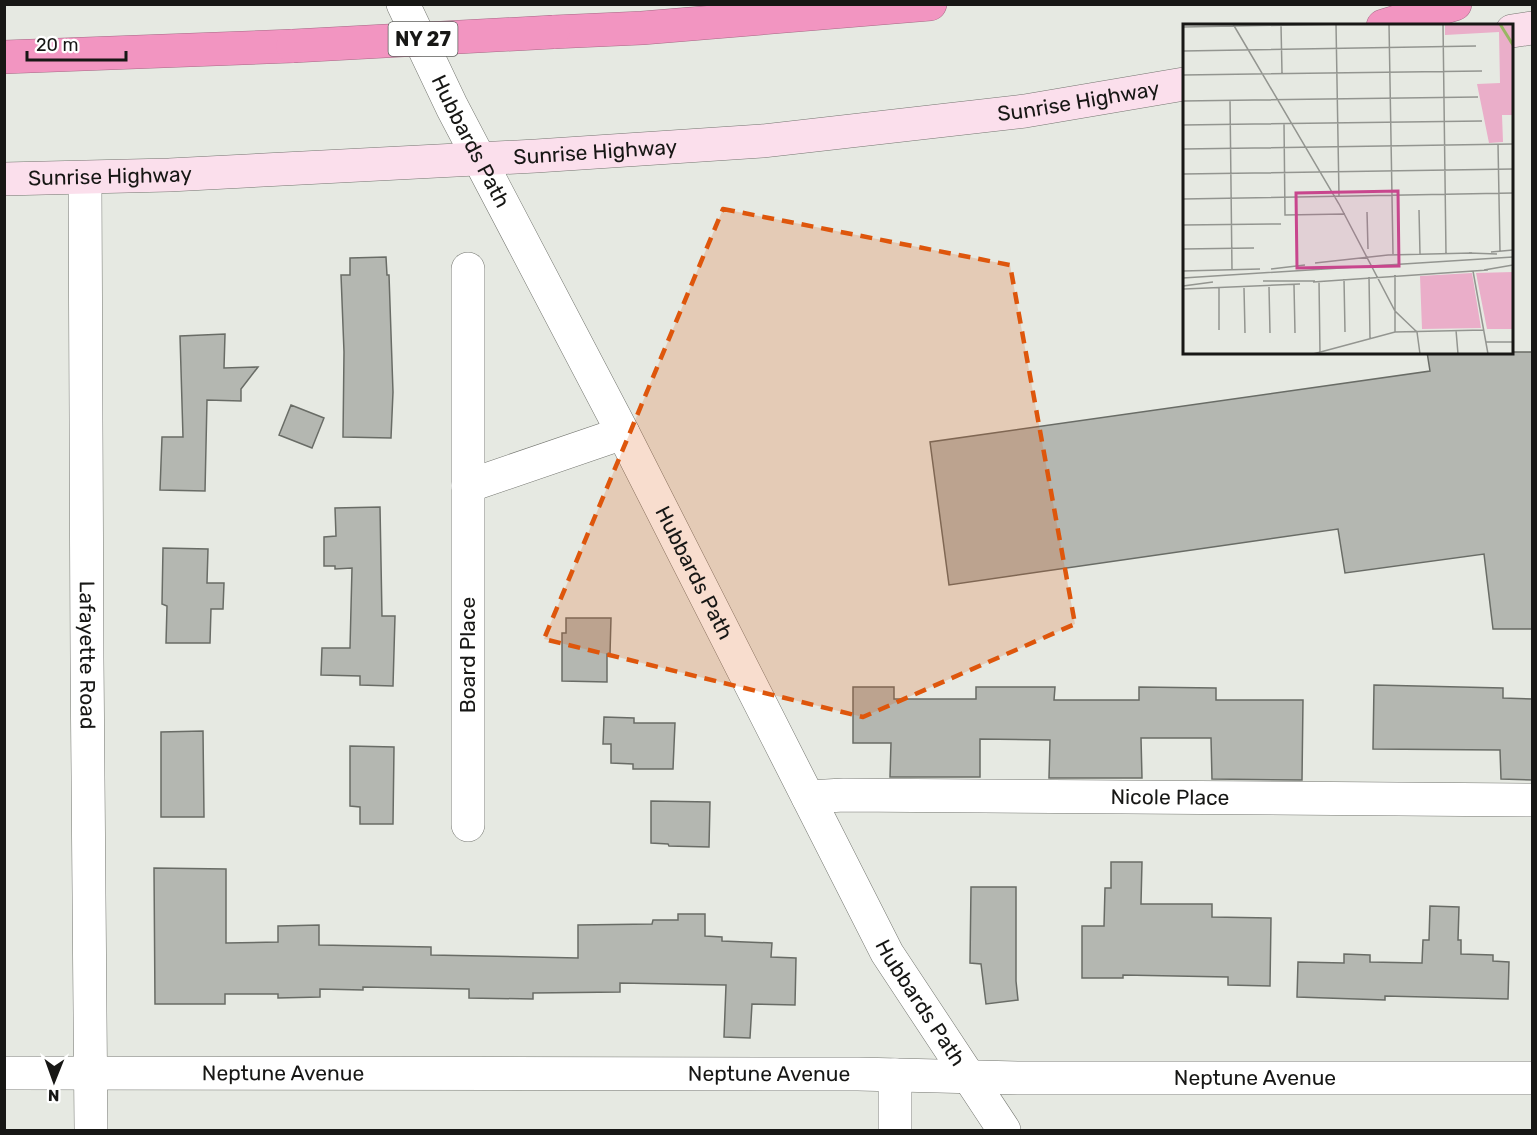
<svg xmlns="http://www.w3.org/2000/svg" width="1537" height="1135" viewBox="0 0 1537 1135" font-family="Rubik,sans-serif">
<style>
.building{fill:#b4b7b1;stroke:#696c66;stroke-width:1.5}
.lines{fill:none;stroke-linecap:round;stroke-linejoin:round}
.minor-casing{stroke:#747670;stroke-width:34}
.tertiary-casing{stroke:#747670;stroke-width:34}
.secondary-casing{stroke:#747670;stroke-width:34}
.motorway-casing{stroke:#a56985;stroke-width:34}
.minor{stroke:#fff;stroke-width:33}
.tertiary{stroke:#fff;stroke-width:33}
.secondary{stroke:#fbdfec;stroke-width:33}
.motorway{stroke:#f295c1;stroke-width:33}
.motorway-bridge-casing{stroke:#a56985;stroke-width:34;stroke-linecap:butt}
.motorway-bridge{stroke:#f295c1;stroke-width:33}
.marked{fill:#de560c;fill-opacity:0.2;stroke:#de560c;stroke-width:4.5;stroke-dasharray:12 8;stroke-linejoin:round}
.labels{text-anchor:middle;stroke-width:4.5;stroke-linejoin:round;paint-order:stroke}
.shield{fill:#fff;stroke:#5d5d5b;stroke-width:1.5}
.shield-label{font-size:20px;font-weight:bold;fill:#171715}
.street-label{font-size:21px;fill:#171715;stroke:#fff}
.inset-river{fill:none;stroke:#98b663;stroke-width:3}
.inset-road{fill:none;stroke:#939590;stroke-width:1.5}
.view{fill:#c8468d;fill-opacity:0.15;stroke:#c8468d;stroke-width:3}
.inset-edge{fill:none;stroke:#171715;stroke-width:3}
</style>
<rect width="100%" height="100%" fill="#e6e9e2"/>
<path class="building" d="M386,257L387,275H389L393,392L391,438L343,437L344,352L341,275H350V258Z
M225,334L224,368L258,367L241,389V401L207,400L205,491L160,490L162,437H183L180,336Z
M1427,352H1533V629H1493L1484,554L1345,573L1338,529L949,585L930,442L1430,371Z
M291,405L324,418L312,448L279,435Z
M380,507L382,616H395L393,686L360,685V676L321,675L322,648H350L352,568L335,569V566H324V537L336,536L335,508Z
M163,548L208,549L207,583H224L223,609H211L210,643H166L167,606L162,604Z
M566,618H611L610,654H607V682L562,681V633H566Z
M1374,685L1503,688V698L1533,699V780L1501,779L1500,750L1373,749Z
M853,687H894V699H976V687H1055L1054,700H1139V687L1216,688V700H1303L1302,780L1212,779L1211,738H1141L1142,778H1049L1050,740L980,739V777H890L891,743H853Z
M604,717L634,718V723H675L673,769H633V764L611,763V744H603Z
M203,731L204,817H161V732Z
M350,746L394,747L393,824H360V807L350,806Z
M651,801L710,802L709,847L669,846L668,844L651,843Z
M1111,862H1142L1141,904H1212V917L1271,918L1270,986L1228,985V977L1123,975V978H1082V926H1104L1105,888H1111Z
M154,868L226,869V943L278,942V926L319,925V945L431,947V955L578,958V925L652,924L653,920H678V914H705V936L722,937V941L772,943L771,957L796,958L795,1005L752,1004L750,1038L724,1037L726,985L620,983V992L533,993V999L469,998V989L363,987V990L320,989V997L278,998V994H225V1004H155Z
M971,887H1016V981L1018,1000L986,1004L981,964L970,963Z
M1430,906L1459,907L1458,940H1461V954L1493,955V961L1509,962L1508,999L1385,996V1000L1297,997L1298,962L1344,963V954L1370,955V962L1422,963L1423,940H1429Z"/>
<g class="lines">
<defs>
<g id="minor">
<path id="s1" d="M85,179L87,658L91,1130"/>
<path d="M468,269V825"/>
<path d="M468,486L623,433"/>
<path id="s2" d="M808,797L844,795L1532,800"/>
<path id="s3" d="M4,1073L858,1074L1018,1078H1532"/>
<path d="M895,1130V1075"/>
</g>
<g id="tertiary">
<path id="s4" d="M403,4L452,107L623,433L887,953L1004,1130"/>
</g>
<g id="secondary">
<path d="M1512,31L1532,28"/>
<path id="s5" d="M4,179L169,175L536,156L762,141L1025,111L1184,84"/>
</g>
<path id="motorway" d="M1383,26L1455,4
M553,32L642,28L930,4
M4,57L293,46"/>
</defs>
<use href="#minor" class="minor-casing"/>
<use href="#tertiary" class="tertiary-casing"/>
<use href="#secondary" class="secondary-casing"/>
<use href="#motorway" class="motorway-casing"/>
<use href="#minor" class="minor"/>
<use href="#tertiary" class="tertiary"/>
<use href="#secondary" class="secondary"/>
<use href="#motorway" class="motorway"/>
<defs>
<path id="motorway-bridge" d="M293,46L553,32"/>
</defs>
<use href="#motorway-bridge" class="motorway-bridge-casing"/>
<use href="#motorway-bridge" class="motorway-bridge"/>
</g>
<path class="marked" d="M723,209L1010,265L1075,624L863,717L544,639Z"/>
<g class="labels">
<rect class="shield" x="388.5" y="22" width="69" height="34" rx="4.5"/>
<g class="shield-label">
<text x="423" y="46">NY 27</text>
</g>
<g class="street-label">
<text dy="7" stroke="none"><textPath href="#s5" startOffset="1078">Sunrise Highway</textPath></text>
<text dy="7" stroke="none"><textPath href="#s4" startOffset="153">Hubbards Path</textPath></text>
<text dy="7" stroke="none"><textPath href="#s5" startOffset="592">Sunrise Highway</textPath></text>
<text dy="7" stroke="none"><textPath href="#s5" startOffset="106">Sunrise Highway</textPath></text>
<text dy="7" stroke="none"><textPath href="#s4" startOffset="639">Hubbards Path</textPath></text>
<text dy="7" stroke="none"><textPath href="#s1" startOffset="476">Lafayette Road</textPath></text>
<text transform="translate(468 655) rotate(-90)" y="7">Board Place</text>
<text dy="7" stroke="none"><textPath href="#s2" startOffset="362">Nicole Place</textPath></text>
<text dy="7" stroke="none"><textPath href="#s4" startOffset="1125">Hubbards Path</textPath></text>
<text dy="7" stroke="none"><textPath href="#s3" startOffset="279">Neptune Avenue</textPath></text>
<text dy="7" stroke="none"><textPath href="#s3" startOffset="765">Neptune Avenue</textPath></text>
<text dy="7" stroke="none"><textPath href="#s3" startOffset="1251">Neptune Avenue</textPath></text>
</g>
</g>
<g transform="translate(1183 24)">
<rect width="330" height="330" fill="#e6e9e2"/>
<path d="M330,0V91H319L320,118L306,119L294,60L317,59L316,8L262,11V1ZM330,248V305H304L293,249ZM289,249L298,304L239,305L237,252Z" fill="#eaaec9"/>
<path class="inset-river" d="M317,0L330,21"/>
<path class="inset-road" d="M50,0L156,180L212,287L234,308L237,330M153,0L156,172M206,0L210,230M260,0L263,230M98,1L99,49M0,3L162,0M0,27L293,22M0,51L299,47M47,76L49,246M0,77L295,73M101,99L102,191L162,190M0,101L299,97M315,120L317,227M0,125L330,120M0,150L330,145M0,175L330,169M236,186L237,230M184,188L185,225M0,201L98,200M0,225L71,224M308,228L330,226M286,229L314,230M132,239L205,231L289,229M88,245L122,241M301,246L330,241M0,247L77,245M290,247L305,330M212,251V308M186,253L187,314M0,254L330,233M161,255L162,308M80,257H132M136,257L137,329M130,258L305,246M111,261L112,309M0,262L30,258M86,263L87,309M36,264V306M61,264L62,309M1,265L117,260M273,306L275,330M303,318H330M130,330L212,308L301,306"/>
<path class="view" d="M215,167L216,242L114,244L113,169Z"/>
<rect width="330" height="330" class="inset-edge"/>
</g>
<rect width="1537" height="1135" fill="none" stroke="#171715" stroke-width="12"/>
<g transform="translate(54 1081) rotate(181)" stroke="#ffffff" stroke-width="4.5" paint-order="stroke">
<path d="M0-4.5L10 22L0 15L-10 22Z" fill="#171715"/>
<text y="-9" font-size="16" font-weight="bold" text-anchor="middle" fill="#171715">N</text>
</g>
<path d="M27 51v9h99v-9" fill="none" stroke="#171715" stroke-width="3"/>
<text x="36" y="51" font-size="18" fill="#171715" stroke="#ffffff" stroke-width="4.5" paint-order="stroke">20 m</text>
</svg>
